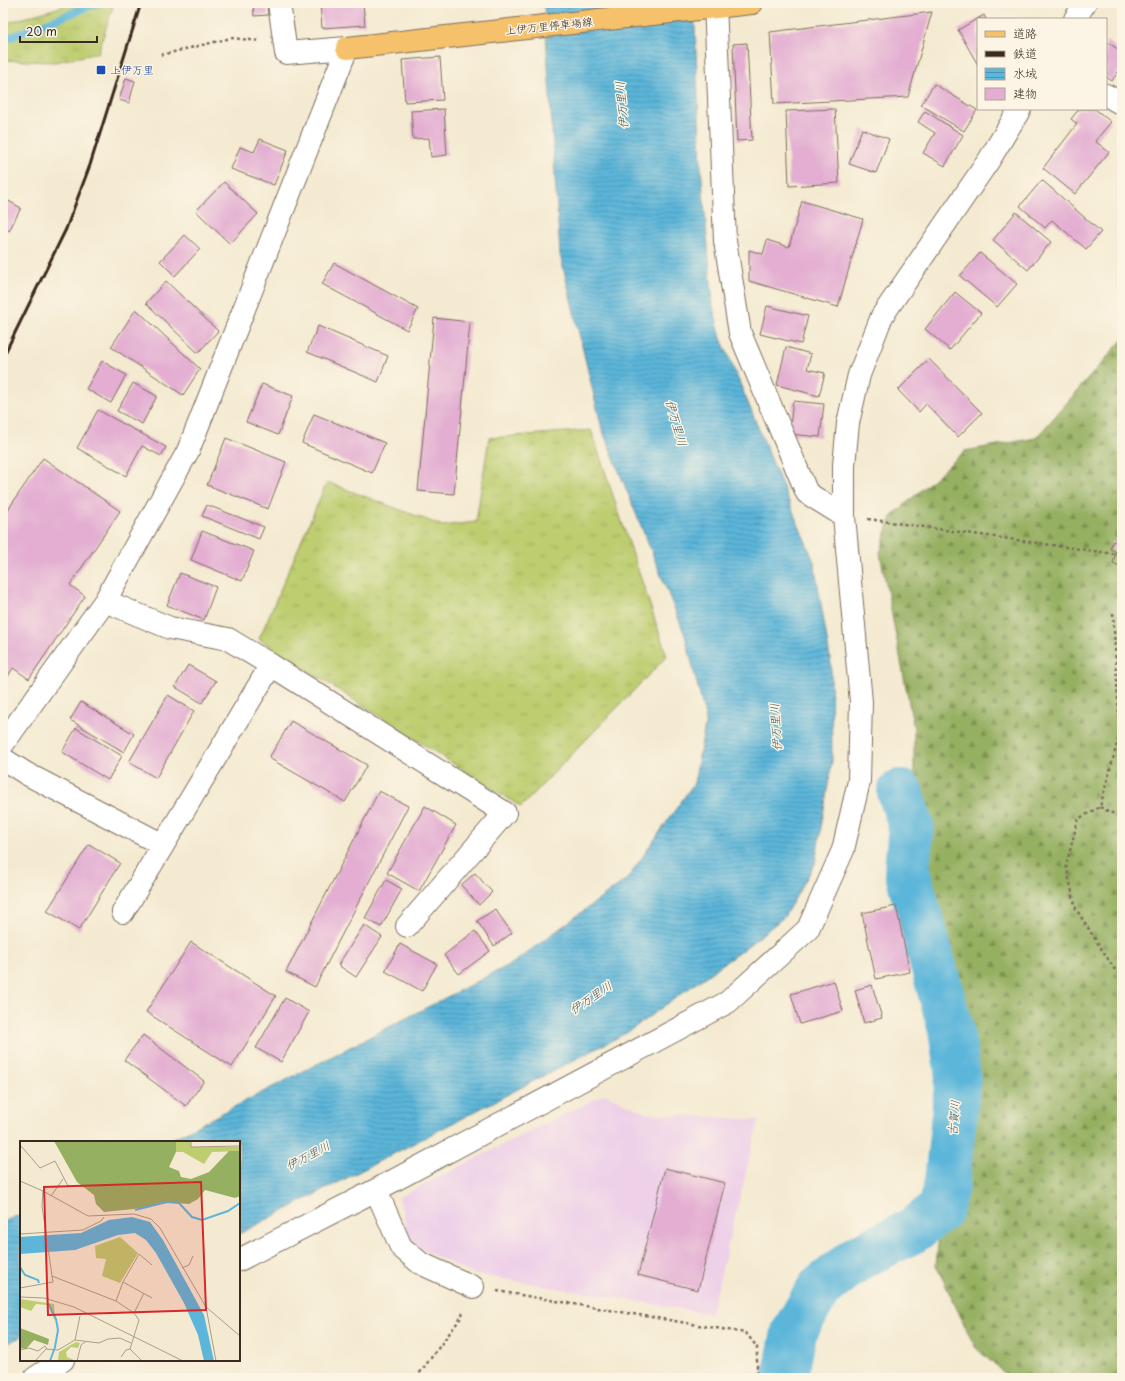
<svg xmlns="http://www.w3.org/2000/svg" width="1125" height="1381" viewBox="0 0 1125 1381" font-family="'Playpen Sans','Klee One',sans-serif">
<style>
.built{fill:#eed0e8}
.grass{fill:url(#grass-tufts);stroke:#7c7c46}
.forest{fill:url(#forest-firs);stroke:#686d40}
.water{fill:url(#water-rules);stroke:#4c707c}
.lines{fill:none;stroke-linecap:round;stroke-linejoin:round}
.stream{stroke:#5cb6da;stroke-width:8}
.river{stroke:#5cb6da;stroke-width:46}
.building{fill:#e3aed2}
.minor-casing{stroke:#7c6d5d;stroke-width:24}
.major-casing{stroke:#7c6d5d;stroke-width:24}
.path{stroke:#7c6d5d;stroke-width:2.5;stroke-dasharray:3 3;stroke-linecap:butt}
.minor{stroke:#fff;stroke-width:22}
.major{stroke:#f5c16b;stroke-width:22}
.rail{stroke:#3b2a1e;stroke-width:3}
.transit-dot{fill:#1a4fb4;stroke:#fcf5e5;stroke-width:1.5}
.labels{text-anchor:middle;stroke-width:3;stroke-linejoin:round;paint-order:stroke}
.street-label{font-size:11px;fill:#3b2a1e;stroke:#fcf5e5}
.transit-label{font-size:11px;fill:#164399;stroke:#fcf5e5;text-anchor:start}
.water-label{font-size:12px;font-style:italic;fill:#475b60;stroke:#fcf5e5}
.inset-river{fill:none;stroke:#5cb6da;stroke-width:2}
.inset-road{fill:none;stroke:#aa9d89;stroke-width:1}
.view{fill:#d62828;fill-opacity:0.15;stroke:#d62828;stroke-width:2}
.inset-edge{fill:none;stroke:#3b2a1e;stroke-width:2}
</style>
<defs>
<pattern id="grass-tufts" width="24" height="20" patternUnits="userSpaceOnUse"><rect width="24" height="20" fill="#bdcd6f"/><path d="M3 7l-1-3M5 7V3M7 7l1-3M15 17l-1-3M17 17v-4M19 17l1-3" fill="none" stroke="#a3b060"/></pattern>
<pattern id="forest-firs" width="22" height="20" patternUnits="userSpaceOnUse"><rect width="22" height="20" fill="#96b062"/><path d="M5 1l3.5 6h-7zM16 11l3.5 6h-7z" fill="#7c8f50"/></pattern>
<pattern id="water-rules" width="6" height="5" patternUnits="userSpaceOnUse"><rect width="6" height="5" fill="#5cb6da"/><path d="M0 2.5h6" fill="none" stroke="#4d94b0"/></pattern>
</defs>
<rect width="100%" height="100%" fill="#fcf5e5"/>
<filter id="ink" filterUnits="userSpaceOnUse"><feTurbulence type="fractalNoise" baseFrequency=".025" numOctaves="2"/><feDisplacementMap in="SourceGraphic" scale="8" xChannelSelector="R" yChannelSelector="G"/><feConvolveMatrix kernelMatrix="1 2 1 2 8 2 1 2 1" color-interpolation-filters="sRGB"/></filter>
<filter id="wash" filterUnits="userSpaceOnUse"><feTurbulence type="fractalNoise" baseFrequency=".012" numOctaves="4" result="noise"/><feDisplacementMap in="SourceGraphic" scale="16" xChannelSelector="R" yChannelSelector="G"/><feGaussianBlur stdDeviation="0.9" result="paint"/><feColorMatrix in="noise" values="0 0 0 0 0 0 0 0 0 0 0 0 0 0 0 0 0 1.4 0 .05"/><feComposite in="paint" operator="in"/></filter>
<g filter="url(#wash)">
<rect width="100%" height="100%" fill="#f4ead1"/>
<path class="built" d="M605,1094L646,1113L759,1120L711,1314L473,1274L409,1243L399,1197Z"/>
<path class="grass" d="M74,3H114L98,53L55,62L3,60V24Z
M591,430L667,656L521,807L259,639L327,482L443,526L476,522L489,438Z"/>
<path class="forest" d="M1122,340V1378H1009L975,1347L936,1265L958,1037L914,863V729L880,553L891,517L965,451L1036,438Z"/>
<path class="water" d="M544,3H694L701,167L713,307L721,338L814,562L831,664L832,761L815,864L784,917L741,951L628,1032L239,1234V1142H166L513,963L627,879L694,783L706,720L685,635L602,429L560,254Z
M21,1214V1337L3,1345V1222Z"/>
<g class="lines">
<path class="stream" d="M3,40L98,3"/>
<path class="river" d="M785,1378L794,1332L819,1289L859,1257L914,1230L940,1210L947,1182L958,1077L951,1030L907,870L911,826L900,792"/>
</g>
<g id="blocks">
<path class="building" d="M253,3H267L268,15L254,16Z
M320,3H363L365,25L322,28Z
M932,12L908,97L774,104L770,32Z
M984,15L986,19H978V65L958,30Z
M1106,41L1122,52V66L1112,81L1106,77Z
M747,43L752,140L737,141L733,44Z
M440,57L443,100L405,102L402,60Z
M126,78L135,81L129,103L119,100Z
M934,84L977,110L964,131L921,105Z
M444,109L447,155L431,157L429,138L413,139L411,111Z
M835,109L839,183L789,186L786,111Z
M1079,109H1095L1111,122L1095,141L1109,152L1075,194L1043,168L1077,124L1071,119Z
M925,111L963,135L945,166L923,153L935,133L918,122Z
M862,129L889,139L876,173L849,164Z
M260,139L288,150L274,185L231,169L240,147L254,152Z
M1042,180L1101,232L1086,249L1052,220L1045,228L1020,206Z
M224,182L258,214L230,244L196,211Z
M3,198L21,208L9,231L3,227Z
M802,201L863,219L838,307L749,281V250L763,254L767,240L789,247Z
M1016,212L1051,242L1028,270L993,240Z
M185,235L200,249L175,276L160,261Z
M980,253L1017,284L997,307L960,276Z
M334,263L418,309L407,330L322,284Z
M166,281L218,331L198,353L146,303Z
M955,292L981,313L950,350L925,329Z
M767,306L808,316L801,344L760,334Z
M136,309L200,369L183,395L111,347Z
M434,318L470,322L454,494L418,491Z
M318,326L388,356L378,382L307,352Z
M786,347L811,354L807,369L825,373L819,396L777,385Z
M929,359L982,413L958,437L926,404L919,412L898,390Z
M102,361L126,375L111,403L86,389Z
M133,383L157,396L142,424L117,411Z
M262,384L293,396L278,435L246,422Z
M793,401L824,404L820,437L789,434Z
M98,410L166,447L161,456L142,446L126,476L77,448Z
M314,414L385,443L372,473L302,443Z
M226,438L286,462L268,509L207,485Z
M43,458L120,511L70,585L85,596L29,679L13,668L3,684V517Z
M207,505L264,527L259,539L202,516Z
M202,531L254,551L242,581L191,560Z
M1122,536V567L1113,563L1116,552L1110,549L1113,541L1119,544Z
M180,573L216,587L204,620L167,605Z
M188,665L216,681L202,703L175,687Z
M168,695L194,711L156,778L129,762Z
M81,702L134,734L124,752L70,720Z
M291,721L367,765L345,802L269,758Z
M76,728L122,756L108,780L62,752Z
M379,791L408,806L315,987L286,972Z
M425,806L456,825L419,891L387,873Z
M89,844L120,863L79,930L47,911Z
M475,873L492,892L479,905L461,885Z
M386,880L402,889L381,927L365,918Z
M896,906L910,972L876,979L862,913Z
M495,909L512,933L494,946L477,921Z
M364,925L382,937L356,977L338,965Z
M475,931L490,951L459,974L444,955Z
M191,942L276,996L232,1067L146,1012Z
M400,944L437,964L422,991L385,971Z
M834,981L843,1011L800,1024L791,994Z
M872,985L882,1018L864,1023L855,990Z
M285,998L309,1012L281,1062L256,1048Z
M143,1035L204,1081L186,1106L124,1060Z
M665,1168L725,1183L698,1290L638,1275Z"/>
</g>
</g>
<g filter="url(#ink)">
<use href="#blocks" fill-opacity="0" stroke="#7c6d5d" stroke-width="1"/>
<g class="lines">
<defs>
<path id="minor" d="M715,3L725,241L740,333L807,493L844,516
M1075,19L1085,3
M1106,95L1122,104
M105,601L170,628L228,639L271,665
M3,744L105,601L188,451L347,48L286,53L279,3
M3,759L27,774L163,845
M123,912L271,665L505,813L407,926
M376,1190L401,1247L420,1263L473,1287
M239,1260L376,1190L728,1002L808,929L843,850L859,781L861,702L844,516V465L848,423L859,375L882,316L989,160L1020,109
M35,1378L63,1360"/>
<path id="major" d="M347,48L752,3"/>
</defs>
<use href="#minor" class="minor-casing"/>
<use href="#major" class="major-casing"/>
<path class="path" d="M161,55L231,38L260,41
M868,519L1115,554
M1113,613L1120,733L1100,807L1078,819L1066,866L1076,909L1117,973
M1100,807L1122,818
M497,1291L746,1333L757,1347V1378
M416,1378L460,1319L464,1310"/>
<use href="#minor" class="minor"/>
<use href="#major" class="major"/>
<path class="rail" d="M3,357L66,229L90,165L141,3"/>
</g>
</g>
<rect class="transit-dot" x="96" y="65" width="10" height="10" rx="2"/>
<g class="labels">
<g class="street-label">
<text transform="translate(549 26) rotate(-6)" y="4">上伊万里停車場線</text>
</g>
<g class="transit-label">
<text x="110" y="74">上伊万里</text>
</g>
<g class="water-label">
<text transform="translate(622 105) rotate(-95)" y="4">伊万里川</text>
<text transform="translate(676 423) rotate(74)" y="4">伊万里川</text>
<text transform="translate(776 727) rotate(-94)" y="4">伊万里川</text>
<text transform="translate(591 998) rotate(-34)" y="4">伊万里川</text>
<text transform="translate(954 1118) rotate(-85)" y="4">古賀川</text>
<text transform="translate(308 1156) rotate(-28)" y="4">伊万里川</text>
</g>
</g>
<g transform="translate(20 1141)">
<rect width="220" height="220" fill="#f4ead1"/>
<path d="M156,0H171V6H220V10L192,11L184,23L163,11H156ZM100,96L118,112L100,142L82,135L86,118L76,117L75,105ZM0,158L34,163L35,180L28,164L16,163L11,170L0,166ZM56,201L60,202L58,207L51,206L46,211L47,216L56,220H38L39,211Z" fill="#bdcd6f"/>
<path d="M34,0H156V11L149,26L159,30L161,36L171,38L189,31L209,10H220V55L215,57L185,49L178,58L169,63L143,61L123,67L84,71L76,63L74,54L57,41ZM0,187L29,198L28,204L14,199L6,208L0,207Z" fill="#96b062"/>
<path d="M112,76L130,81L143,99L184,174L194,220H184L178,194L164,162L136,112L126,99L115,92L98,94L55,109L0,113V96L61,92L89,79Z" fill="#5cb6da"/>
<path class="inset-river" d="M115,69L147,61L159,62L172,76L182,79L208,70L220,62M0,126L5,134L18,139L19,142M28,162L36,178L38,189L35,206L30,220"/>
<path class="inset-road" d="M171,0V6L220,5M1,5L20,27L35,20L48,45M0,40L23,50L22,65L32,135M23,50L68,75L114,73L131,78L140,87L186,166L220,195M31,55L43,38M0,93L63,89L81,80L84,76M162,127L169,124L173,115M0,147L33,141L32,135L96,160L114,172L119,179L110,208L122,220M0,156L24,157L54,166L163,220M132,157L103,141L119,113L132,124M96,160L103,141M186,166L196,220M114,172L124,152M55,199L60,175M0,209L9,207L18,210L25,205L27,208M101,216L106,209L110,208M15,220L26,208L38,209L55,199L79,202L88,198L100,197L111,202M57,220L61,204L65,201"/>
<path class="view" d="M181,41L186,169L28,174L24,46Z"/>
<rect width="220" height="220" class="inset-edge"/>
</g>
<rect width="1125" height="1381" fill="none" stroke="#fcf5e5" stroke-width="16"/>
<rect x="977" y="18" width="130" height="92" fill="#fcf5e5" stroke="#afa495"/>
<rect x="985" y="31" width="20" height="6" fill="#f5c16b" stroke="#afa495"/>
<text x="1013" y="38" font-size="12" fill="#3b2a1e">道路</text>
<rect x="985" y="51" width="20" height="6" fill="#3b2a1e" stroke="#afa495"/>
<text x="1013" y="58" font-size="12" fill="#3b2a1e">鉄道</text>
<rect x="985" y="68" width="20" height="12" fill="url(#water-rules)" stroke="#afa495"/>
<text x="1013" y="78" font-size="12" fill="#3b2a1e">水域</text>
<rect x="985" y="88" width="20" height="12" fill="#e3aed2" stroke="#afa495"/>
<text x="1013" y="98" font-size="12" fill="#3b2a1e">建物</text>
<path d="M20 36v6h77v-6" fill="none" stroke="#3b2a1e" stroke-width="2"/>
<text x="26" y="36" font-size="12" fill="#3b2a1e" stroke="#fcf5e5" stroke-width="3" paint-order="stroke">20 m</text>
</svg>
